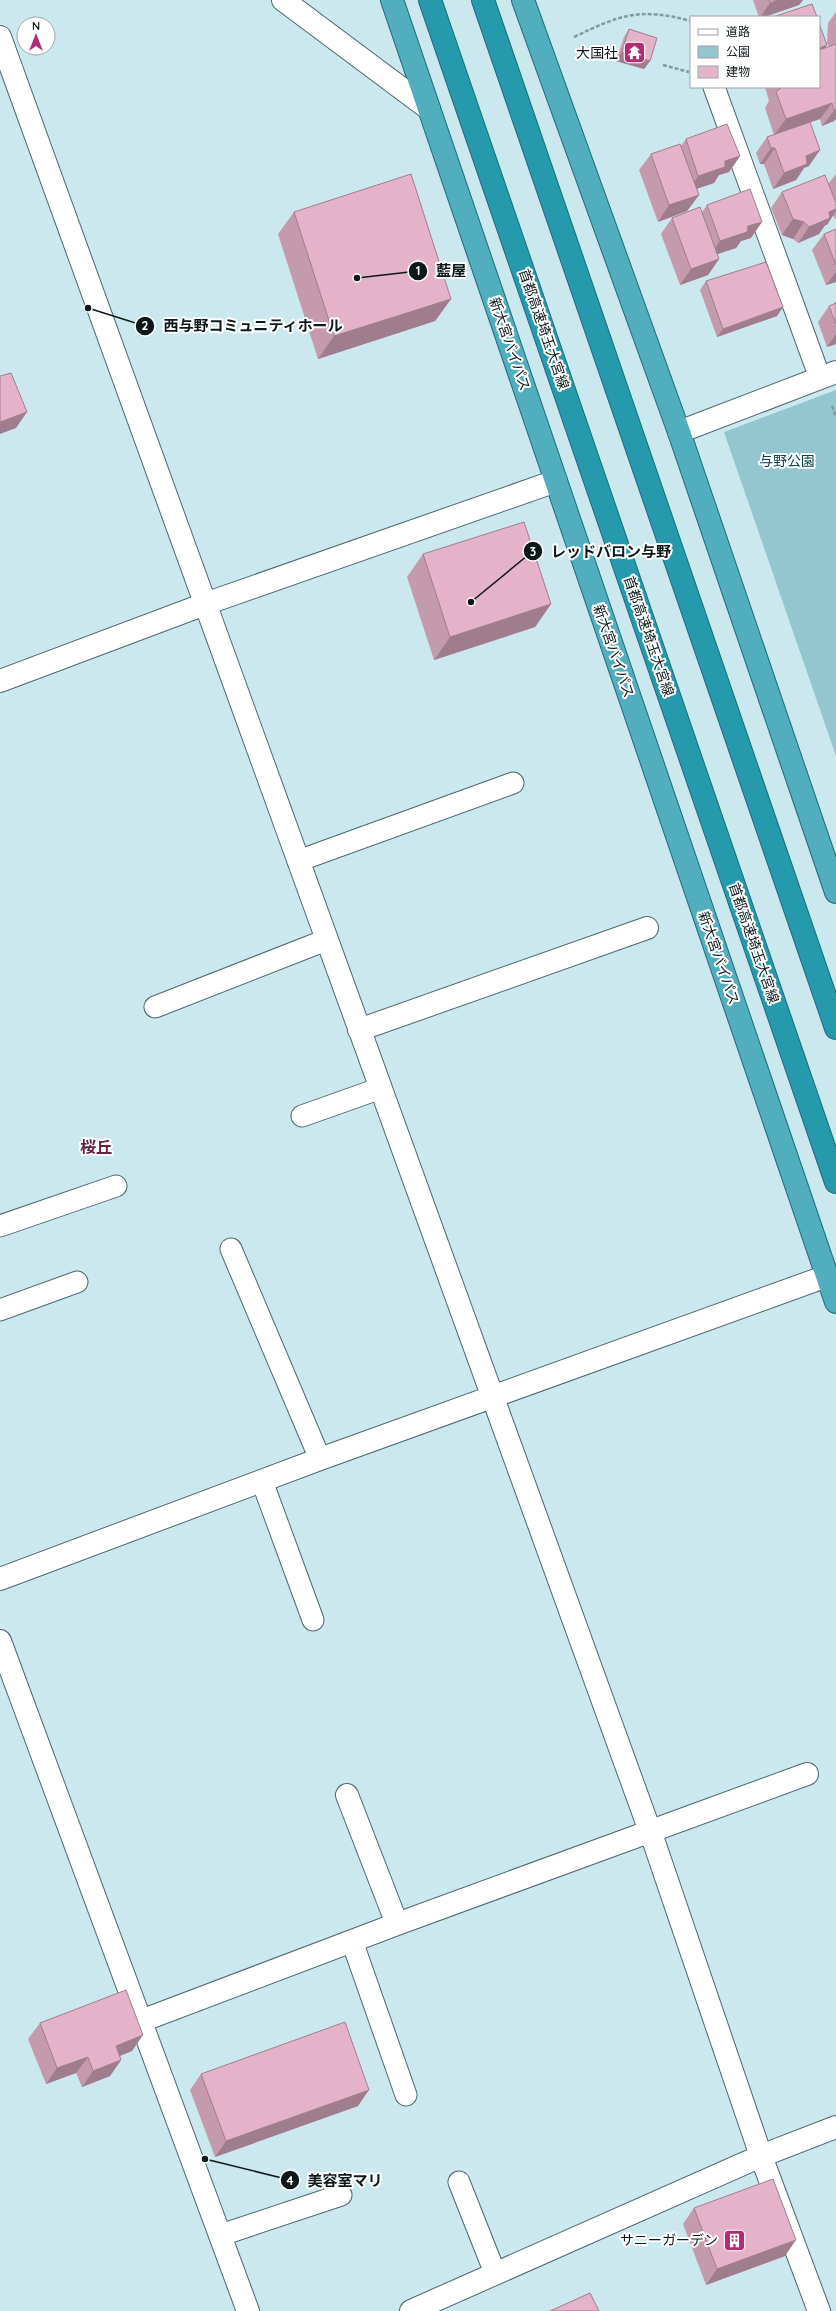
<svg xmlns="http://www.w3.org/2000/svg" width="836" height="2311" viewBox="0 0 836 2311" font-family="Quicksand,'Noto Sans JP',sans-serif">
<style>
.green{fill:#94c6d0}
.lines{fill:none;stroke-linecap:round;stroke-linejoin:round}
.service-casing{stroke:#4c676c;stroke-width:23}
.minor-casing{stroke:#4c676c;stroke-width:24}
.trunk-casing{stroke:#1d6c7a;stroke-width:24}
.motorway-casing{stroke:#1d6c7a;stroke-width:24}
.path{stroke:#839a9e;stroke-width:2.5;stroke-dasharray:4 2;stroke-linecap:butt}
.service{stroke:#fff;stroke-width:21}
.minor{stroke:#fff;stroke-width:22}
.trunk{stroke:#50aebe;stroke-width:22}
.motorway{stroke:#259aad;stroke-width:22}
.wall{fill:#c59aad}
.shaded-wall{fill:#a07d8d}
.building{fill:#e5b3c9;stroke:#a07d8d}
.labels{text-anchor:middle;stroke-width:4;stroke-linejoin:round;paint-order:stroke}
.poi-label{font-size:14px;fill:#0d181a;stroke:#fff;text-anchor:end}
.street-label{font-size:14px;fill:#0d181a;stroke:#fff}
.park-label{font-size:14px;fill:#0b434c;stroke:#fff}
.quarter-label{font-size:16px;font-weight:bold;fill:#622344;stroke:#fff}
.leader{fill:none;stroke:#0d181a;stroke-width:1.5}
.callout-dot{fill:#0d181a;stroke:#fff;stroke-width:1.5}
.mark-label{font-size:12px;text-anchor:middle;font-weight:bold;fill:#fff}
.callout-label{font-size:15px;text-anchor:middle;font-weight:bold;fill:#0d181a;stroke:#fff;stroke-width:4;stroke-linejoin:round;paint-order:stroke}
</style>
<rect width="100%" height="100%" fill="#cae8ee"/>
<path class="green" d="M836,390V756L724,432Z"/>
<g class="lines">
<defs>
<path id="service" d="M714,87L820,378
M298,861L513,783
M155,1007L326,940
M302,1116L381,1088
M0,1226L116,1186
M231,1249L320,1459
M0,1310L77,1282
M262,1481L313,1620
M352,1941L406,2095
M459,2182L495,2273
M221,2235L341,2195"/>
<path id="minor" d="M283,0L429,109
M0,37L655,1845L761,2156L819,2311
M679,432L836,372
M0,681L205,604L556,481
M359,1030L647,928
M0,1579L320,1459L827,1276
M0,1641L248,2311
M347,1795L397,1924
M141,2021L397,1924L807,1774
M411,2311L761,2156L836,2127"/>
<path id="trunk" d="M392,0L836,1302
M523,0L679,432L836,892"/>
<path id="motorway" d="M430,0L836,1182
M483,0L836,1028"/>
</defs>
<use href="#service" class="service-casing"/>
<use href="#minor" class="minor-casing"/>
<use href="#trunk" class="trunk-casing"/>
<use href="#motorway" class="motorway-casing"/>
<path class="path" d="M574,37C620,15 639,7 691,21
M663,65L689,72
M832,406L836,417"/>
<use href="#service" class="service"/>
<use href="#minor" class="minor"/>
<use href="#trunk" class="trunk"/>
<use href="#motorway" class="motorway"/>
</g>
<path class="wall" d="M753,0H803L799,5L764,17H759Z
M836,12V119L834,121L822,126L820,119L810,122L809,166L804,168L796,180L773,189L764,164H760L756,153L767,137L774,135L765,108L769,101L765,87H819L825,48L829,46L827,43L828,23Z
M629,29L650,61L644,69L616,61L624,37Z
M686,139L740,156L729,172L719,175L714,183L696,189L699,195L687,211L658,222L639,170L651,154L681,146Z
M836,174V219H835L833,215L819,234L798,243L793,239L782,235L771,208L782,192L828,184Z
M707,205L751,238L741,241L736,248L717,254L719,259L708,275L680,285L661,234L672,218L702,212Z
M294,212L451,299L435,321L318,359L278,234Z
M836,229V282L826,285L812,250L824,234Z
M706,281L783,307L777,316L717,337L700,290Z
M836,301V344L827,347L818,322L829,306L836,303L835,302Z
M423,554L551,604L535,627L434,660L407,577Z
M40,2023L132,2051L120,2056L121,2060L110,2076L82,2087L76,2073L46,2084L28,2039Z
M201,2074L358,2106L215,2157L190,2090Z
M694,2208L785,2256L706,2285L683,2224Z"/>
<path class="shaded-wall" d="M778,0H803L799,5L764,17H760L770,3Z
M827,45L821,53L819,54V48Z
M622,52L650,61L644,69L616,61Z
M832,103L820,119L774,135L786,119Z
M836,108V119L834,121L822,126Z
M771,148H775L764,164H760Z
M820,150L809,166L804,168L796,180L773,189L784,173L806,156Z
M740,156L729,172L719,175L714,183L687,192L698,176L725,161Z
M699,195L687,211L658,222L669,205Z
M836,209V211L827,225H825L819,234L798,243L809,227L829,212Z
M793,219L804,222L793,239L782,235Z
M762,222L751,238L741,241L736,248L709,257L720,241L748,226Z
M719,259L708,275L680,285L691,269Z
M836,272V282L826,285Z
M451,299L435,321L318,359L334,336Z
M783,307L777,316L717,337L723,329Z
M836,334V344L827,347Z
M27,412L16,428L0,434V422Z
M551,604L535,627L434,660L450,637Z
M143,2035L132,2051L104,2062L116,2046Z
M88,2057L76,2073L46,2084L57,2068Z
M121,2060L110,2076L82,2087L93,2071Z
M369,2090L358,2106L215,2157L226,2141Z
M796,2240L785,2256L706,2285L717,2269Z"/>
<path class="building" d="M769,0H778L770,3Z
M812,4L817,17H773Z
M819,23L827,45L819,48Z
M629,29L657,38L650,61L622,52Z
M836,44V109L834,110L832,103L786,119L776,92L781,88V87H819V50Z
M810,122L820,150L806,156L807,164L784,173L775,148H771L767,137Z
M727,124L740,156L725,161V167L698,176L686,139Z
M680,144L699,195L669,205L651,154Z
M411,174L451,299L334,336L294,212Z
M825,175L836,203V209L829,212L830,218L809,227L804,222L793,219L782,192Z
M750,189L762,222L748,226L747,232L720,241L707,205Z
M700,207L719,259L691,269L672,218Z
M836,229V265L824,234Z
M766,262L783,307L723,329L706,281Z
M836,303V324L829,306Z
M11,373L27,412L0,422V376Z
M524,522L551,604L450,637L423,554Z
M126,1990L143,2035L116,2046L121,2060L93,2071L88,2057L57,2068L40,2023Z
M345,2022L369,2090L226,2141L201,2074Z
M773,2179L796,2240L717,2269L694,2208Z
M590,2293L599,2311H550Z"/>
<defs>
<symbol id="temple-square" viewBox="-11 -11 22 22"><rect x="-9" y="-9" width="18" height="18" rx="4" fill="#b02d76" stroke="#fff"/><path d="M0-6L5-2H3V0L6.5 2.5H4V6H1.5V3h-3V6H-4V2.5H-6.5L-3 0V-2H-5Z" fill="#fff"/></symbol>
<symbol id="building-square" viewBox="-11 -11 22 22"><rect x="-9" y="-9" width="18" height="18" rx="4" fill="#b02d76" stroke="#fff"/><path d="M-4-6H4V6H1V3H-1V6H-4ZM-2.5-4.3h1.7v1.8h-1.7ZM.8-4.3h1.7v1.8H.8ZM-2.5-1h1.7V.8h-1.7ZM.8-1h1.7V.8H.8Z" fill="#fff"/></symbol>
</defs>
<g fill-rule="evenodd">
<use href="#temple-square" x="622" y="40" width="25" height="25"/>
<use href="#building-square" x="722" y="2228" width="25" height="25"/>
</g>
<g class="labels">
<g class="poi-label">
<text x="618" y="58">大国社</text>
<text x="718" y="2245">サニーガーデン</text>
</g>
<g class="street-label">
<text transform="translate(544 329) rotate(71)" y="5">首都高速埼玉大宮線</text>
<text transform="translate(510 344) rotate(71)" y="5">新大宮バイパス</text>
<text transform="translate(649 636) rotate(71)" y="5">首都高速埼玉大宮線</text>
<text transform="translate(614 651) rotate(71)" y="5">新大宮バイパス</text>
<text transform="translate(754 943) rotate(71)" y="5">首都高速埼玉大宮線</text>
<text transform="translate(719 958) rotate(71)" y="5">新大宮バイパス</text>
</g>
<g class="park-label">
<text x="787" y="466">与野公園</text>
</g>
<g class="quarter-label">
<text x="96" y="1153">桜丘</text>
</g>
</g>
<path class="leader" d="M357 278L418 271M88 308L145 326M471 602L533 551M205 2159L290 2180"/>
<g class="callout-dot">
<circle cx="357" cy="278" r="4"/>
<circle cx="88" cy="308" r="4"/>
<circle cx="471" cy="602" r="4"/>
<circle cx="205" cy="2159" r="4"/>
<circle cx="418" cy="271" r="10"/>
<circle cx="145" cy="326" r="10"/>
<circle cx="533" cy="551" r="10"/>
<circle cx="290" cy="2180" r="10"/>
</g>
<g class="mark-label">
<text x="418" y="275">1</text>
<text x="145" y="330">2</text>
<text x="533" y="556">3</text>
<text x="290" y="2185">4</text>
</g>
<g class="callout-label">
<text x="451" y="276">藍屋</text>
<text x="253" y="331">西与野コミュニティホール</text>
<text x="611" y="557">レッドバロン与野</text>
<text x="345" y="2186">美容室マリ</text>
</g>
<rect x="690" y="16" width="130" height="72" fill="#ffffff" stroke="#9ea3a3"/>
<rect x="698" y="29" width="20" height="6" fill="#ffffff" stroke="#9ea3a3"/>
<text x="726" y="36" font-size="12" fill="#0d181a">道路</text>
<rect x="698" y="46" width="20" height="12" fill="#94c6d0" stroke="#9ea3a3"/>
<text x="726" y="56" font-size="12" fill="#0d181a">公園</text>
<rect x="698" y="66" width="20" height="12" fill="#e5b3c9" stroke="#9ea3a3"/>
<text x="726" y="76" font-size="12" fill="#0d181a">建物</text>
<g transform="translate(36 36)"><circle r="19" fill="#ffffff" stroke="#9ea3a3"/>
<path d="M0-3L7 15L0 10L-7 15Z" fill="#b02d76"/>
<text y="-6" font-size="11" font-weight="bold" text-anchor="middle" fill="#0d181a">N</text>
</g>
</svg>
